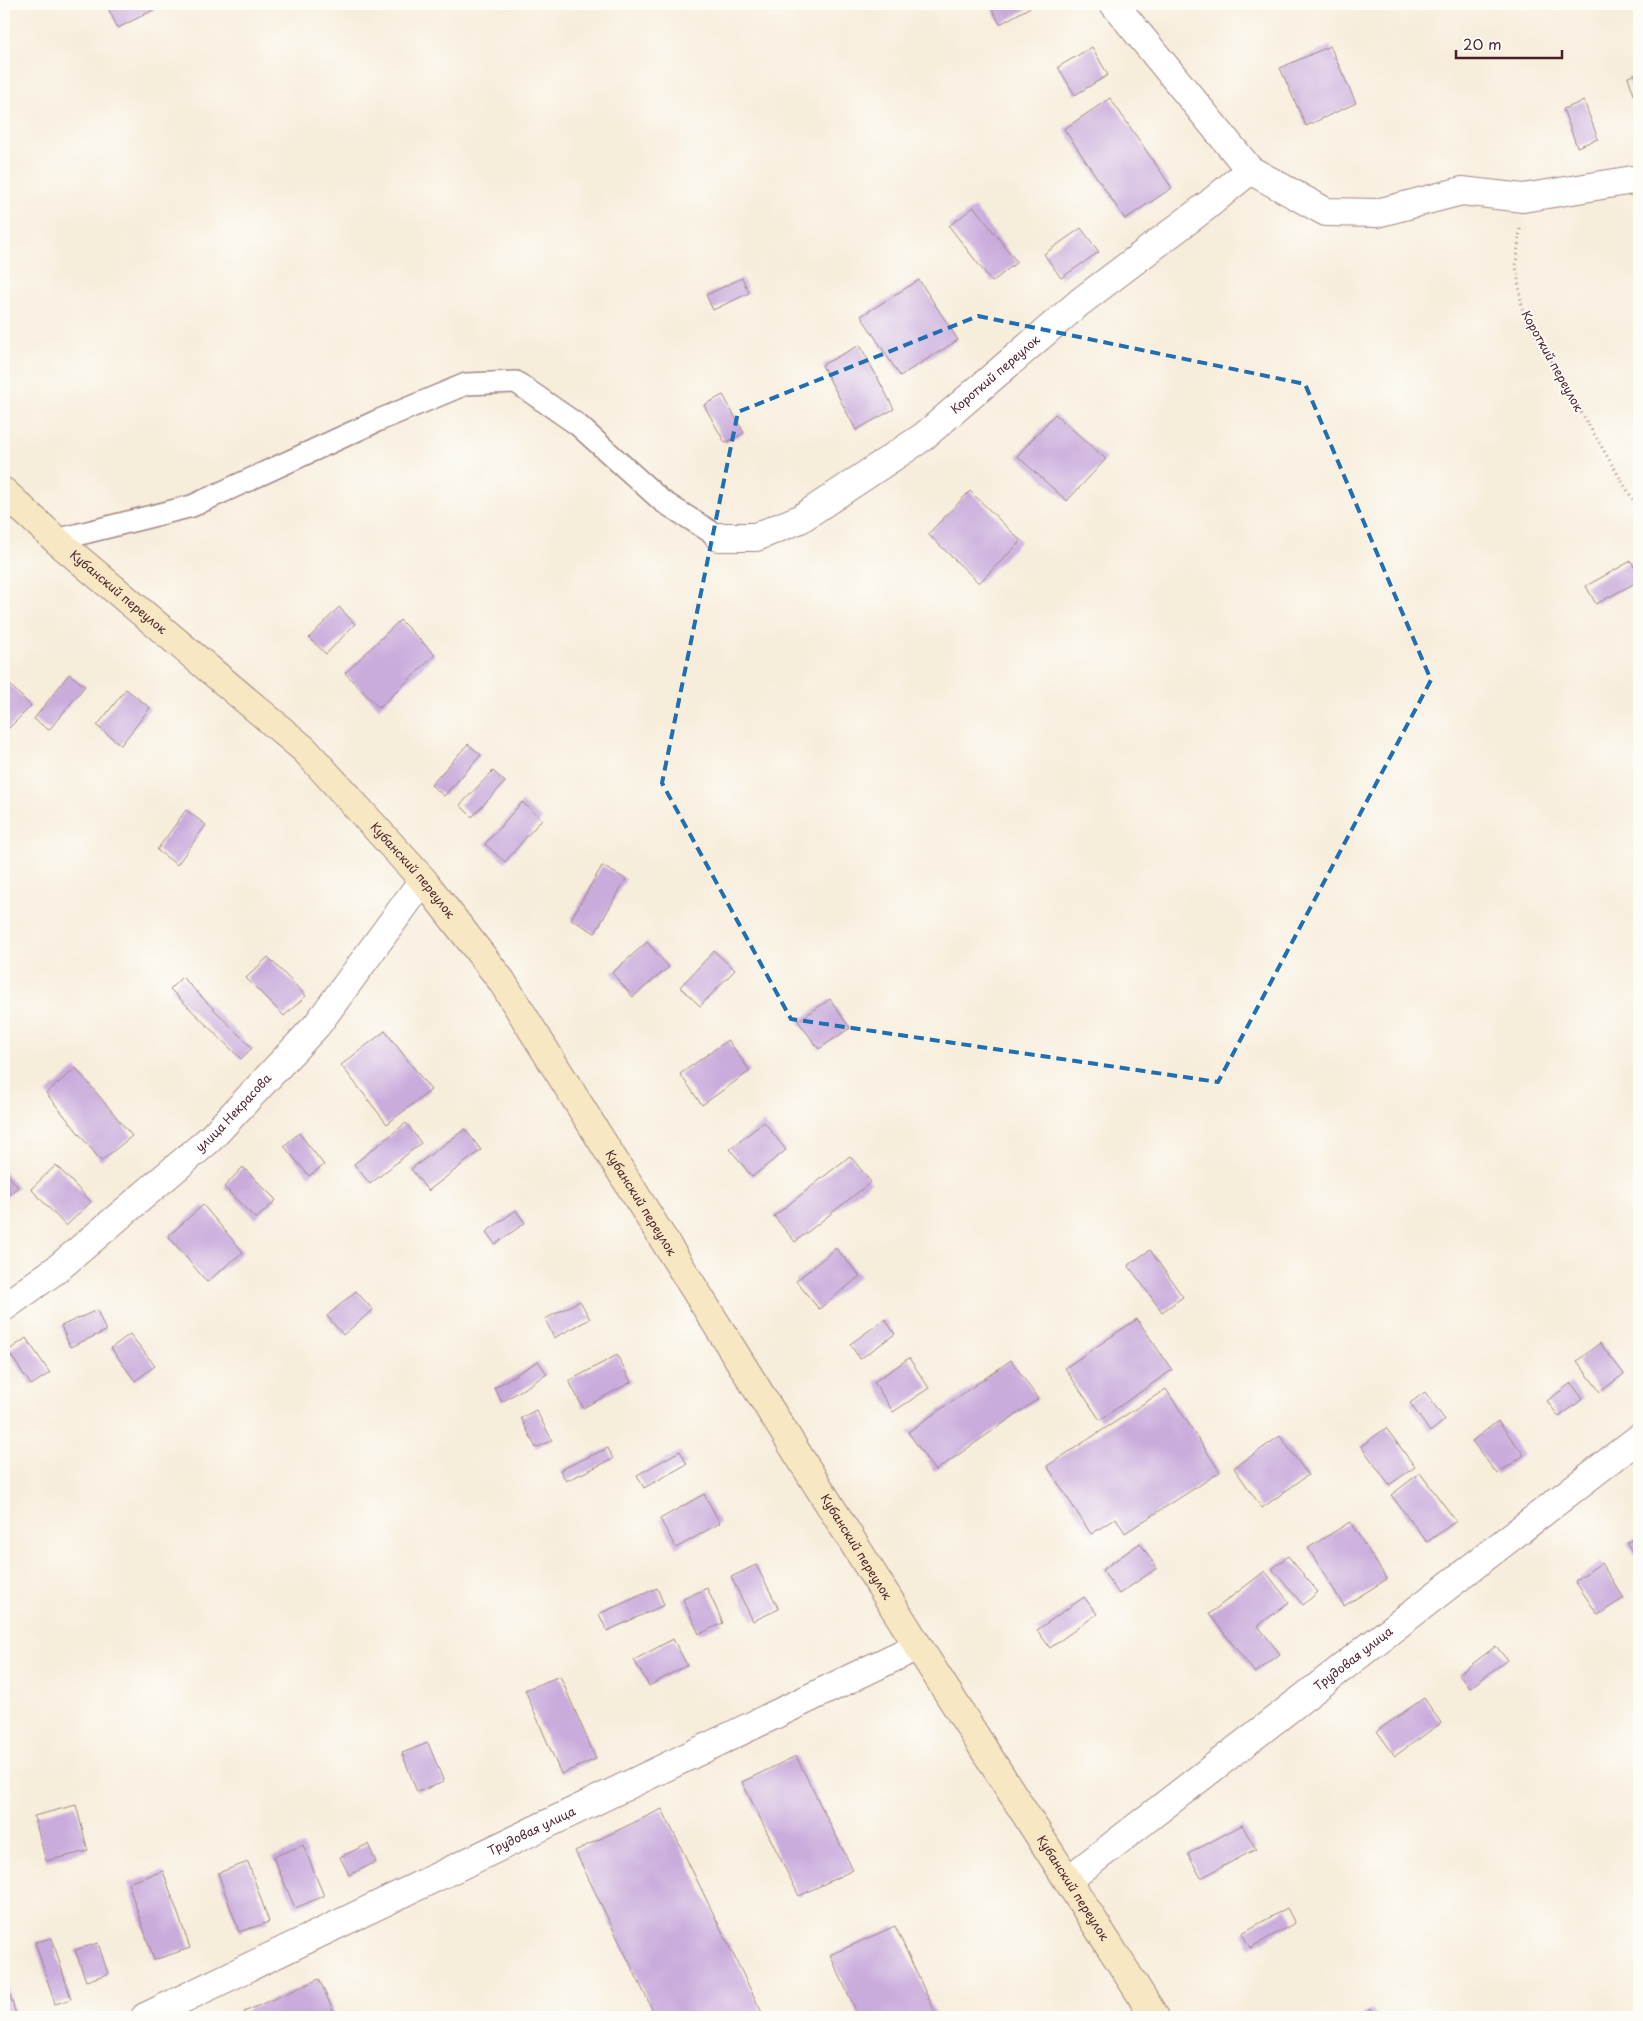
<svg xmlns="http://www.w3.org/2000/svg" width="1643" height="2021" viewBox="0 0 1643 2021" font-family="'Playpen Sans',sans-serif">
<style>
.building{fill:#c9abdc}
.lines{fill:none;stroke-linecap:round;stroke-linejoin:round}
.lane-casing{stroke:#a08683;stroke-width:24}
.street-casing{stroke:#a08683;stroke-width:30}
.secondary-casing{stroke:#a08683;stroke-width:30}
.path{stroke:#a08683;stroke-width:3;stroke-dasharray:1 4;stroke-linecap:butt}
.lane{stroke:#fff;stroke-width:21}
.street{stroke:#fff;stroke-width:28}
.secondary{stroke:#f7e8c3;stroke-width:28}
.marked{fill:none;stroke:#1f6fb2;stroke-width:4;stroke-dasharray:10 6;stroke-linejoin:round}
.labels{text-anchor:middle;stroke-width:4;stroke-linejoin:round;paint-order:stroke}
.street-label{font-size:12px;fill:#4a1f2b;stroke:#fdfcf7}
</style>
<rect width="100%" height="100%" fill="#fdfcf7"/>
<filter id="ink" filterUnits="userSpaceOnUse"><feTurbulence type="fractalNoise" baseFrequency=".02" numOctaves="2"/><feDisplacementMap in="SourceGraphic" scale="10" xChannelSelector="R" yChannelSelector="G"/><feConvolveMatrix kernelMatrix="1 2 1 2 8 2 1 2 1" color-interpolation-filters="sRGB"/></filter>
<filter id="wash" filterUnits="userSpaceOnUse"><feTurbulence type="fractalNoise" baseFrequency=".0096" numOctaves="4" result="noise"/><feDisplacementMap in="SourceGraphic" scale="20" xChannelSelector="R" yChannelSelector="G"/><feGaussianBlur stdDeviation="1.12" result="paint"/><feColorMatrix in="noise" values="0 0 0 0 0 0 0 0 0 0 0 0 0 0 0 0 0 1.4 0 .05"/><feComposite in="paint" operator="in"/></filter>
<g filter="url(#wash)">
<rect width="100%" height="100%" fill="#f7eddb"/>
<g id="blocks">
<path class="building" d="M117,4H159L161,6L118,28L108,8Z
M989,4H1036L1000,24Z
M1330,46L1356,103L1306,126L1280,68Z
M1092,47L1108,75L1075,95L1058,67Z
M1639,73V109L1628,77Z
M1110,98L1172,188L1125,219L1064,129Z
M1584,101L1598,139L1577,147L1563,109Z
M974,207L1017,262L992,282L949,226Z
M1081,228L1099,252L1061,278L1044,254Z
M742,278L749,293L713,310L706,295Z
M919,280L958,340L900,376L861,316Z
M860,345L894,409L856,430L822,365Z
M723,395L744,433L725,443L704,405Z
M1055,414L1106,459L1067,501L1017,456Z
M970,491L1021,541L979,583L928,534Z
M1631,561L1639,576V581L1596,604L1586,586Z
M339,607L355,624L326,654L309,638Z
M400,620L435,655L379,708L345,673Z
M69,674L85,686L49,730L34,719Z
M8,683L31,706L4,733V688Z
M126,689L150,708L121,745L97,726Z
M468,744L481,755L444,796L431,785Z
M493,771L505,782L472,817L460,805Z
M522,802L542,819L505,862L485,844Z
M186,810L206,825L177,865L157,850Z
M602,866L626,879L595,933L571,919Z
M647,942L669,967L633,997L612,973Z
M714,951L735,970L700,1006L680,987Z
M268,957L306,996L284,1016L246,978Z
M182,977L252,1048L241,1059L170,989Z
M830,999L850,1028L819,1049L798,1021Z
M385,1031L431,1090L387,1124L341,1065Z
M728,1040L750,1071L702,1105L680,1074Z
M76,1068L132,1136L101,1161L46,1093Z
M764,1122L786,1150L752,1177L730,1149Z
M406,1123L421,1143L370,1184L354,1164Z
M465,1129L481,1150L428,1191L411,1169Z
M299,1133L324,1165L309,1176L284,1146Z
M850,1156L871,1182L795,1242L774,1216Z
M56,1165L91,1202L66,1226L31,1189Z
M243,1167L276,1200L256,1219L224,1187Z
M4,1171L18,1187L4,1199Z
M203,1205L243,1252L207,1282L168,1236Z
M516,1210L525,1223L495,1244L486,1232Z
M836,1248L860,1276L819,1309L796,1281Z
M1150,1250L1183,1297L1162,1312L1128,1265Z
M356,1291L373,1310L343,1335L327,1316Z
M580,1301L590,1319L554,1338L545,1319Z
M97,1310L106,1331L70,1347L61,1326Z
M885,1319L895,1334L860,1359L850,1344Z
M1137,1319L1172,1370L1100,1420L1065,1368Z
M130,1334L155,1366L135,1381L111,1348Z
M26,1338L50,1373L31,1385L8,1351Z
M1600,1343L1624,1374L1600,1392L1577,1361Z
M617,1355L631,1382L583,1408L569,1381Z
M909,1358L929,1388L893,1412L874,1382Z
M1011,1360L1038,1399L935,1471L908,1432Z
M538,1361L547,1374L502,1402L494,1388Z
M1571,1383L1583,1399L1559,1417L1547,1401Z
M1166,1389L1220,1472L1125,1533L1116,1518L1091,1534L1047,1466Z
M1425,1392L1445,1420L1430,1432L1410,1403Z
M536,1410L552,1440L536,1448L521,1418Z
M1498,1421L1524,1455L1497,1474L1472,1441Z
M1386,1428L1415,1467L1389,1485L1361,1446Z
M1280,1436L1308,1475L1262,1508L1234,1468Z
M608,1448L613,1459L566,1481L560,1470Z
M680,1451L687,1464L644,1488L637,1475Z
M1420,1473L1456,1521L1427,1542L1391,1495Z
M704,1494L720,1523L676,1548L660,1519Z
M1350,1522L1387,1579L1344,1606L1308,1548Z
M1639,1536V1563L1627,1543Z
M1140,1543L1157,1568L1119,1594L1102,1570Z
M1288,1556L1318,1592L1303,1605L1272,1569Z
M1601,1563L1624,1598L1598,1615L1575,1581Z
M756,1565L779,1609L753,1621L731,1577Z
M1265,1571L1289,1602L1258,1626L1280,1654L1255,1673L1209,1614Z
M657,1588L664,1605L607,1631L599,1614Z
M707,1588L723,1623L699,1634L683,1599Z
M1084,1597L1097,1614L1050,1648L1037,1630Z
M673,1639L687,1665L649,1686L634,1660Z
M1496,1646L1507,1660L1470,1688L1459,1674Z
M560,1676L596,1759L561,1774L525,1690Z
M1424,1698L1441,1723L1395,1756L1377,1731Z
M428,1743L444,1782L417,1792L402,1753Z
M796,1756L853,1870L799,1896L742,1782Z
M76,1805L88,1851L46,1861L34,1816Z
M662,1809L764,2017H656L575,1851Z
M1242,1825L1256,1849L1201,1878L1188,1854Z
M368,1844L376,1862L349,1875L340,1857Z
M303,1845L324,1896L295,1908L273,1857Z
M248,1862L269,1922L239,1932L218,1873Z
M163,1871L190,1948L154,1960L128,1883Z
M1287,1908L1295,1923L1250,1948L1242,1933Z
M895,1926L937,2017H859L830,1955Z
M52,1938L71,1999L55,2004L35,1942Z
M98,1943L108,1974L86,1981L75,1950Z
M4,1977L17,2017H4Z
M319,1979L336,2017H247L244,2012Z
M1371,2008L1378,2017H1359Z"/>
</g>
</g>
<g filter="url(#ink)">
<use href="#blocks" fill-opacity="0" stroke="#a08683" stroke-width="1"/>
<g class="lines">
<defs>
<path id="lane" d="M56,540L192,506L377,421L466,384L516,382L578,425L662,501L719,537"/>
<g id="street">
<path d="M1114,4L1250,170L1326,212L1377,213L1462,191L1523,198L1639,179"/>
<path id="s1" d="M719,537H756L800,519L923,437L1080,302L1208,205L1250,170"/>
<path id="s2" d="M4,1307L57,1269L210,1139L317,1025L423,880"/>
<path id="s3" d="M1068,1880L1639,1438"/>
<path id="s4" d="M145,2017L918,1646"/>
</g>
<g id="secondary">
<path id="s5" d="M4,492L56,540L305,750L423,880L501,980L918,1646L1155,2017"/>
</g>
</defs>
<use href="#lane" class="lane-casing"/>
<use href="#street" class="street-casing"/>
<use href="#secondary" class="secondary-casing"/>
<path class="path" d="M1520,229L1516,265L1523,314L1639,510"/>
<use href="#lane" class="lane"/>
<use href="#street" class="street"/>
<use href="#secondary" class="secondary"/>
</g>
</g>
<path class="marked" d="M978,316L1305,384L1431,680L1218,1082L791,1019L662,783L738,412Z"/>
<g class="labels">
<g class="street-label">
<text transform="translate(1552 361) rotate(61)" y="4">Короткий переулок</text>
<text dy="4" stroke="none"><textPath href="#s1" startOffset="328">Короткий переулок</textPath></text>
<text dy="4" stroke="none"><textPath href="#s5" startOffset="152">Кубанский переулок</textPath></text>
<text dy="4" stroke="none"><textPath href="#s5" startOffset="558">Кубанский переулок</textPath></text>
<text dy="4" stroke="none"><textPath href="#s2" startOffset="301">улица Некрасова</textPath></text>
<text dy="4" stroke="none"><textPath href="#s5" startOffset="962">Кубанский переулок</textPath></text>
<text dy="4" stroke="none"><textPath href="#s5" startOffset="1368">Кубанский переулок</textPath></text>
<text dy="4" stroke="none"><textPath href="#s3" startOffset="361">Трудовая улица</textPath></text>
<text dy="4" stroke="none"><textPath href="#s4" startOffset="429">Трудовая улица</textPath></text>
<text dy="4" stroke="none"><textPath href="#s5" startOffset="1772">Кубанский переулок</textPath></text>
</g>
</g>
<rect width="1643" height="2021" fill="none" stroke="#fdfcf7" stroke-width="20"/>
<path d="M1456 50v8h106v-8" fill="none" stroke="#4a1f2b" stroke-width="2.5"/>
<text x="1463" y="50" font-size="15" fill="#4a1f2b" stroke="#fdfcf7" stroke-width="4" paint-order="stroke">20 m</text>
</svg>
